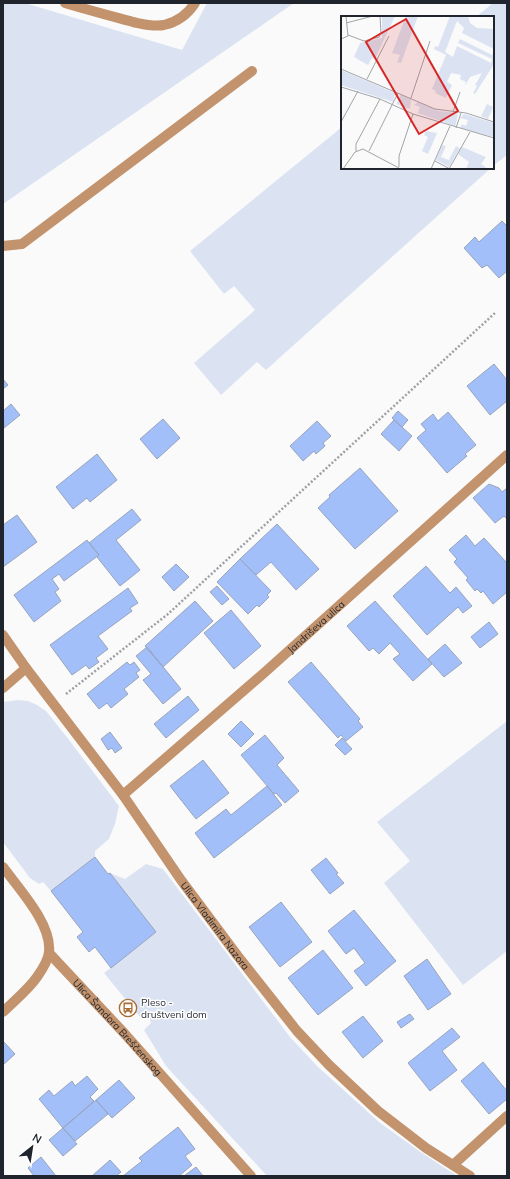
<svg xmlns="http://www.w3.org/2000/svg" width="510" height="1179" viewBox="0 0 510 1179" font-family="Mulish,sans-serif">
<style>
.green{fill:#dbe3f2}
.building{fill:#a2bffa;stroke:#98a4bd}
.lines{fill:none;stroke-linecap:round;stroke-linejoin:round}
.path{stroke:#9ea0a4;stroke-width:2.5;stroke-dasharray:2 2;stroke-linecap:butt}
.service{stroke:#c2936c;stroke-width:10}
.minor{stroke:#c2936c;stroke-width:10}
.tertiary{stroke:#c2936c;stroke-width:10}
.labels{text-anchor:middle;stroke-width:3;stroke-linejoin:round;paint-order:stroke}
.street-label{font-size:10px;fill:#1f242d;stroke:#fff}
.poi-label{font-size:10px;fill:#1f242d;stroke:#fff;text-anchor:start}
.inset-road{fill:none;stroke:#a2a4a8;stroke-width:1}
.view{fill:#d62828;fill-opacity:0.15;stroke:#d62828;stroke-width:2}
.inset-edge{fill:none;stroke:#1f242d;stroke-width:2}
</style>
<rect width="100%" height="100%" fill="#fafafa"/>
<path class="green" d="M3,3H25L182,50L207,3H294L3,204Z
M493,3H507V155L493,166V17H476Z
M342,127V168H491L266,370L257,362L221,395L194,363L255,310L234,286L224,294L190,251Z
M18,700L28,701L37,705L46,711L66,736L119,806L115,824L109,839L95,851V857L51,891L43,882L39,884L30,878L3,842V702Z
M507,721V951L463,985L384,883L410,861L377,822Z
M146,864L163,869L290,1037L317,1066L379,1122L419,1151L457,1176H267L166,1066L144,1030L151,1023L147,1011L140,1017L104,973L156,932L110,873L125,879Z"/>
<path class="building" d="M502,221L506,225H507V271L499,278L487,265L482,268L464,248L475,237L479,242Z
M494,364L507,380V401L490,415L467,386Z
M3,379L8,385L3,389Z
M11,404L20,415L4,428L3,411Z
M398,411L408,420L402,427L392,418Z
M448,412L476,445L465,454L467,456L447,473L417,438L426,430L421,424L433,414L438,421Z
M163,419L180,438L157,459L140,439Z
M394,420L412,436L399,451L381,434Z
M317,421L331,436L323,443L325,446L316,454L314,451L303,461L290,446Z
M97,454L117,480L90,502L87,498L73,509L56,487Z
M360,468L398,511L355,549L318,508L330,497L329,495Z
M489,484L499,488L502,492L507,488V519L504,516L495,523L473,498Z
M132,509L141,520L116,540L140,570L120,586L97,557L99,555L89,543Z
M17,515L37,542L3,567V525Z
M277,524L319,569L296,590L271,562L256,575L240,559Z
M466,535L475,546L484,538L507,563V592L493,604L483,591L481,593L477,589L475,591L466,580L468,578L454,562L457,559L449,550Z
M87,540L99,555L64,581L59,574L52,579L59,589L55,592L61,601L34,622L14,595Z
M240,559L271,591L267,595L269,597L259,607L257,605L248,614L217,582Z
M176,564L189,577L174,591L162,577Z
M426,566L450,593L456,587L472,606L463,613L458,607L427,635L393,596Z
M217,586L229,599L222,605L210,592Z
M128,588L138,603L130,608L132,611L98,636L108,649L96,658L99,662L89,669L86,665L72,675L50,645Z
M195,601L213,621L163,667L145,646Z
M375,601L432,664L413,681L393,659L400,654L390,643L379,654L373,648L369,651L347,626Z
M231,610L261,646L234,669L204,633Z
M489,622L498,634L480,648L471,637Z
M445,644L462,663L444,677L428,659Z
M147,647L181,689L163,704L143,680L151,674L136,656Z
M127,662L130,665L134,662L140,670L136,673L139,677L124,689L128,694L111,708L107,703L99,709L87,694Z
M311,662L360,719L358,721L363,727L346,741L341,735L338,738L288,682Z
M188,696L199,710L166,738L154,724Z
M241,721L254,734L241,747L228,734Z
M110,732L122,748L115,753L112,748L108,750L101,739Z
M265,735L284,758L277,765L299,791L285,803L276,793L274,794L241,755Z
M342,738L352,749L345,755L335,745Z
M203,760L229,793L196,819L170,786Z
M267,786L282,805L214,858L195,833L226,809L231,815Z
M95,857L108,874L110,873L156,932L111,968L95,947L89,952L77,937L83,932L51,891Z
M326,858L338,873L336,874L344,883L330,894L311,870Z
M281,902L312,942L280,967L249,927Z
M354,910L396,961L366,986L354,971L365,963L354,948L346,954L328,931Z
M323,950L353,988L318,1015L288,978Z
M427,959L451,994L428,1010L404,976Z
M410,1014L414,1019L401,1028L397,1022Z
M363,1016L383,1041L363,1058L342,1032Z
M452,1028L460,1037L442,1051L457,1070L430,1091L408,1063Z
M3,1041L15,1054L3,1065Z
M483,1062L507,1091V1099L489,1114L461,1081Z
M87,1076L98,1089L90,1097L94,1101L63,1128L39,1099L49,1090L54,1096L72,1081L75,1086Z
M119,1080L135,1098L112,1118L96,1100Z
M96,1100L108,1114L75,1141L63,1128Z
M178,1127L195,1149L185,1156L192,1165L179,1176H123L142,1161L139,1158Z
M63,1128L77,1144L63,1156L49,1140Z
M41,1157L56,1176H34L28,1168Z
M110,1160L121,1172L116,1176H92Z
M196,1167L203,1176H184Z"/>
<g class="lines">
<path class="path" d="M66,694L168,614L495,313"/>
<path class="service" d="M65,3C88,10 111,16 133,22C143,24 153,27 164,25C177,22 188,14 195,3
M3,246L22,244L252,71"/>
<g class="minor">
<path id="s1" d="M3,635L26,668L123,795L181,880L237,955L297,1031L329,1065L378,1111L426,1148L470,1176"/>
<path d="M3,688L26,668"/>
<path id="s2" d="M123,795L264,673L507,455"/>
<path id="s3" d="M49,953L124,1033L251,1176"/>
<path d="M453,1165L507,1116"/>
</g>
<path class="tertiary" d="M3,867C19,889 52,924 49,952C48,961 42,970 37,977C28,990 14,1001 3,1012"/>
</g>
<defs>
<symbol id="bus-ring" viewBox="-11 -11 22 22"><circle r="9.5" fill="#fff" stroke="#aa6c32" stroke-width="1.5"/><path d="M-5-6H5V4H4V6H2V4H-2V6H-4V4H-5ZM-3.5-4V0h7V-4ZM-3.5 1.2v1.5H-2V1.2ZM2 1.2v1.5H3.5V1.2Z" fill="#aa6c32"/></symbol>
</defs>
<g fill-rule="evenodd">
<use href="#bus-ring" x="118" y="998" width="20" height="20"/>
</g>
<g class="labels">
<g class="street-label">
<text dy="4" stroke="none"><textPath href="#s2" startOffset="256">Jandriševa ulica</textPath></text>
<text dy="4" stroke="none"><textPath href="#s1" startOffset="360">Ulica Vladimira Nazora</textPath></text>
<text dy="4" stroke="none"><textPath href="#s3" startOffset="101">Ulica Šandora Breščenskog</textPath></text>
</g>
<g class="poi-label">
<text x="141" y="1006">Pleso -<tspan x="141" dy="12">društveni dom</tspan></text>
</g>
</g>
<g transform="translate(341 16)">
<rect width="153" height="153" fill="#fafafa"/>
<path d="M41,0H54L34,43L31,42L27,49L13,41L19,27L41,22ZM65,0H77L60,47L56,46L59,39L51,37ZM109,0H127L129,7L136,12L153,13V33L121,17L123,12L116,5L104,36L112,41L116,30L150,47L151,43L117,27L119,23L151,39L153,35V48L134,78L132,77L136,70L134,69L141,57L129,61L124,70L125,66L119,63L120,59L110,57L106,66L111,69L105,82L94,77L95,75L91,73L105,39L93,33L94,30L97,31ZM0,54L54,77L52,86L0,69ZM60,79L70,83L69,93L55,88ZM77,86L97,95L117,97L115,108L114,110L77,97L79,91L73,89ZM146,88L152,91L147,103L140,100ZM123,98L153,107V121L119,112L121,108L125,110L127,104L119,102ZM85,115L96,117L87,138L81,135L87,121L83,119ZM101,129L105,130L100,141L108,144L115,130L119,132L108,151L95,144ZM121,131L145,141L140,148L147,153H125L128,146L117,138Z" fill="#dbe3f2"/>
<path class="inset-road" d="M5,7L32,0M7,19L23,25L38,21L40,17L39,0M0,23L7,20L5,0M0,53L94,93L125,97L153,106M26,63L48,20M0,71L39,83L72,98L153,122M70,82L89,25M112,96L119,76M0,106L17,75M115,112L120,97M15,135V128L39,83M28,135L57,77M94,145L109,153M58,151V140L72,98M2,153L14,136L22,133L58,152M90,153L109,110M108,153L129,116"/>
<path class="view" d="M65,3L117,95L78,118L25,26Z"/>
<rect width="153" height="153" class="inset-edge"/>
</g>
<rect width="510" height="1179" fill="none" stroke="#1f242d" stroke-width="8"/>
<g transform="translate(32 1147) rotate(30)" stroke="#ffffff" stroke-width="3" paint-order="stroke">
<path d="M0-3L7 15L0 10L-7 15Z" fill="#1f242d"/>
<text y="-6" font-size="11" font-weight="bold" text-anchor="middle" fill="#1f242d">N</text>
</g>
</svg>
